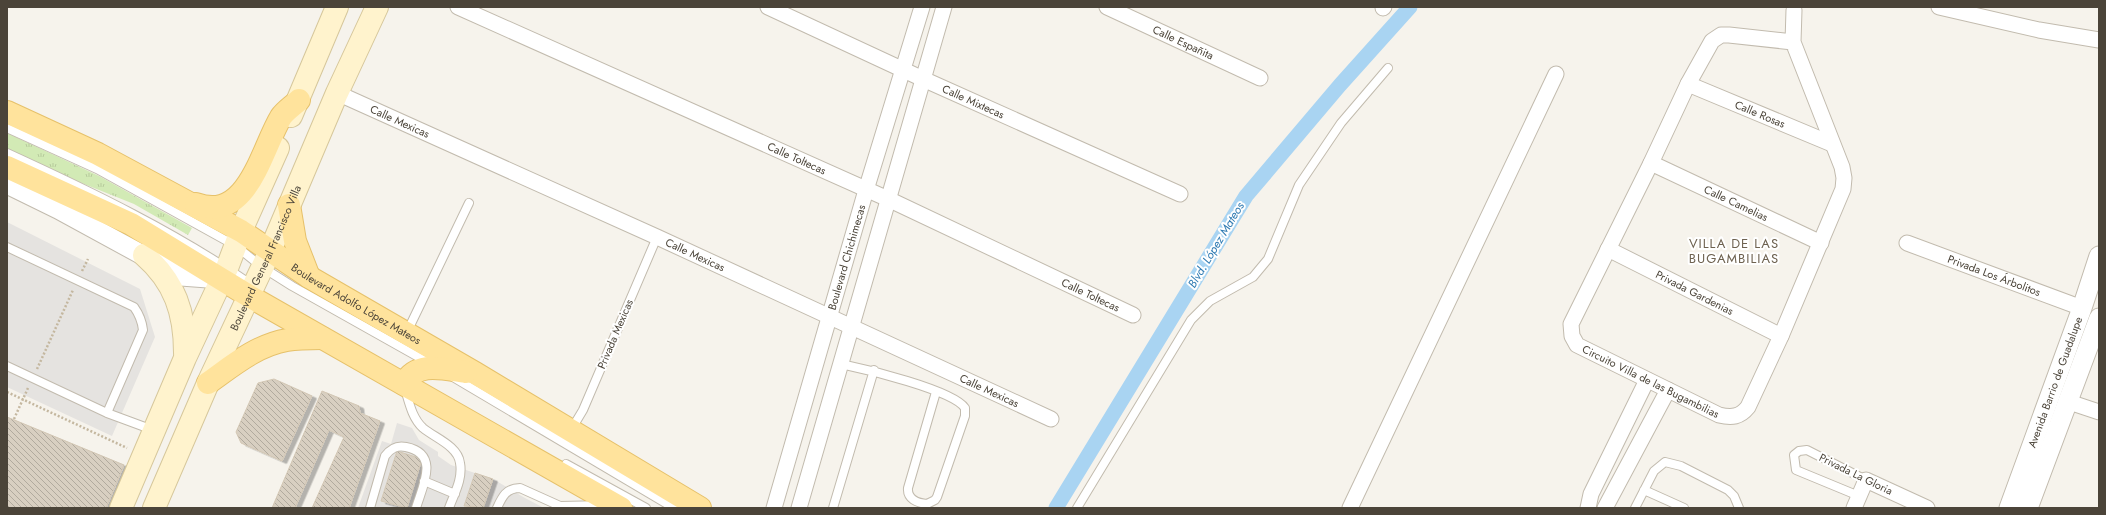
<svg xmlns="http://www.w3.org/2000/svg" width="2106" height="515" viewBox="0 0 2106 515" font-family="Jost,sans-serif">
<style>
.grass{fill:url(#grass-tufts)}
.parking{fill:#e5e3e0}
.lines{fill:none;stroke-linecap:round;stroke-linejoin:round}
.canal{stroke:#a9d4f2;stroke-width:15}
.building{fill:url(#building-back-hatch);stroke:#d3c7b4;filter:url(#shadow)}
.service-casing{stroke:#c2bbae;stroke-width:10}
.minor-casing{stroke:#c2bbae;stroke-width:17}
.tertiary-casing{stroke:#c2bbae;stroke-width:21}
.secondary-casing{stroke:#d6c79b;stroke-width:24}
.primary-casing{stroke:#e6c16a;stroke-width:24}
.path{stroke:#c4b79f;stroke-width:2.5;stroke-dasharray:2 2;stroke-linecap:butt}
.service{stroke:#fff;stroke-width:8}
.minor{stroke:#fff;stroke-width:15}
.tertiary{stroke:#fff;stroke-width:19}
.secondary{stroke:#fff3cd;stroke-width:22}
.primary{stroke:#ffe39c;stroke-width:22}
.labels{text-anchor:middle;stroke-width:4;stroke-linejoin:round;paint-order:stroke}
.street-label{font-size:11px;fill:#4b4439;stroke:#fff}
.water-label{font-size:12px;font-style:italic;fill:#2e7ab2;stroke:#fff}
.quarter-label{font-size:13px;letter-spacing:1px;fill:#6e6250;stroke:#fff}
</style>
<defs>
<pattern id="grass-tufts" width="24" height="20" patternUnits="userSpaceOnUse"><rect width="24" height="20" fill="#d2eab5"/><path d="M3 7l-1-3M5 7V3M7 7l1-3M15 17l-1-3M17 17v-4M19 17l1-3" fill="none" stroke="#b6ca9c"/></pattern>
<pattern id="building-back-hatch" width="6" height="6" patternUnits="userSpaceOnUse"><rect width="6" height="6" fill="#d8cfc1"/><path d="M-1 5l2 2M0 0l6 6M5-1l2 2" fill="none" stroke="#b1aa9e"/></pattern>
<filter id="shadow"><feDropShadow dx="4.5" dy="2.5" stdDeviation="0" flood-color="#0004"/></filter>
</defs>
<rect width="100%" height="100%" fill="#f6f3ec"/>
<path class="grass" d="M7,133L99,176L192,228L188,235L134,204L59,174L7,149Z"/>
<path class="parking" d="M7,222L140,289L155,337L112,436L7,387Z
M397,423L412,428L419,440L438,452V456L451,465L475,473L464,506L468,508H358L382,441L391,444Z
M493,479L525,498L544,508H483Z"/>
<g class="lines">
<path class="canal" d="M1056,508L1246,196L1340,85L1410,7"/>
</g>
<path class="building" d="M274,379L312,396L282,461L241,443L236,432L258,383Z
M322,391L359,406L360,413L380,421L349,508H312L344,437L329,430L295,508H272Z
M7,417L124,465L106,508H7Z
M397,451L422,459L407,508L381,501Z
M475,473L493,479L483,508L464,506Z"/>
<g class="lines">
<defs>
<path id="service" d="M7,128L97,169L236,246L262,267L292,286L429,363
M7,153C92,192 175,232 252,285
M7,247L134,307C139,314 142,321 143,330L107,413
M407,332L469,203
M841,364C865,369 953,390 965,408V416L937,497L935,500L927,504C917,503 907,499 908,488L936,392
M7,366L107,413L153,430
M453,377L674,508
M405,389C409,402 412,418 423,428C435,438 458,446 460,463C463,479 454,494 449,508
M571,430L583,410L657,237
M566,464L646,508
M424,481L455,494
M1644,490L1684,508
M1859,496L1796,470L1794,455L1799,451L1807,450L1866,480
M370,508L385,456C391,448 397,445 406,447C440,454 423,485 416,508
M497,508C502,497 506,488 520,488L560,506L606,505
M833,508L874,370
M1077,508L1191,320L1210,301L1253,277L1268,259L1299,185L1341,123L1388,68
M1635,508L1654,471L1665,462L1681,466L1728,490L1734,496L1739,508"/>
<g id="minor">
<path id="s1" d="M458,7L888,199L1133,315"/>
<path id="s2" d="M768,7L923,79L1180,194"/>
<path id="s3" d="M1107,7L1260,78"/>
<path d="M1939,7L2039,30L2099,40"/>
<path d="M1383,8L1384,7"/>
<path id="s4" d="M1793,42L1729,35H1721L1712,41L1688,84L1651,163L1571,324L1572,336L1577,345L1719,415C1732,418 1740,417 1748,407L1781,336L1843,189L1844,178L1842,167L1793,42L1794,10"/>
<path id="s5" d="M1688,84L1832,144"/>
<path id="s6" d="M337,93L657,237L1051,419"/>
<path id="s7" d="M1651,163L1821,243"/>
<path id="s8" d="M1907,243L2082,308"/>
<path id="s9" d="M1608,249L1781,336"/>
<path d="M2069,402L2099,412"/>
<path id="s10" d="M774,508L866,190L922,7"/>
<path d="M799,508L944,7"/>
<path d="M1350,508L1556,74"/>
<path d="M1588,508L1591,494L1647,380"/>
<path d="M1605,508L1668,390"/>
<path d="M1854,508L1866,480L1927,508"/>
</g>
<g id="tertiary">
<path d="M7,184L58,209L181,276L221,279"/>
<path id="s11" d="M2009,508L2082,308L2099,256"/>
<path d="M2028,508L2099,318"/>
</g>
<g id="secondary">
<path d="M291,116L337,7"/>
<path d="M144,255C175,282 185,313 185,353"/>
<path d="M121,508L185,358L227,268L241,231L278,148"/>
<path id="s12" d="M154,508L208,383L270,251L337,93L377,7"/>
</g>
<g id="primary">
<path id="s13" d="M7,112L98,154L241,231L309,277L475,373L700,508"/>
<path d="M7,167L131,224L249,296L621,508"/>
<path d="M196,204C248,223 261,150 281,117C285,111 293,106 299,100"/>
<path d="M289,205L295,241L309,277"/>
<path d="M208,383C232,366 257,345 287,340C298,338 310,338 322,338"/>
<path d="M404,384C417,360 444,369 466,372"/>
</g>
</defs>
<use href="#service" class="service-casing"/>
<use href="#minor" class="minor-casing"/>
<use href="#tertiary" class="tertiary-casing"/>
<use href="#secondary" class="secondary-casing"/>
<use href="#primary" class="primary-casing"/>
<path class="path" d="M82,271L88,259
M37,369L73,290
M7,392L127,448
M14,419L28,388"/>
<use href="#service" class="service"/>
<use href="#minor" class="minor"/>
<use href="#tertiary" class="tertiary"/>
<use href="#secondary" class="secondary"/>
<use href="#primary" class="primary"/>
</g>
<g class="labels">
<g class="street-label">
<text dy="4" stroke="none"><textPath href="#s3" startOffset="84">Calle Españita</textPath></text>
<text dy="4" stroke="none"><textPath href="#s2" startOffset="226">Calle Mixtecas</textPath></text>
<text dy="4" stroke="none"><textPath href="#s5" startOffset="78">Calle Rosas</textPath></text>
<text dy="4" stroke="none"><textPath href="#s6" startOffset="69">Calle Mexicas</textPath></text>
<text dy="4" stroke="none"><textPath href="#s1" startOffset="371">Calle Toltecas</textPath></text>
<text dy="4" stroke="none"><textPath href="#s7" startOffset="94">Calle Camelias</textPath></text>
<text dy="4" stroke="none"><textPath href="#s6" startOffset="393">Calle Mexicas</textPath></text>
<text dy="4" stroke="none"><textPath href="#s12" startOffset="274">Boulevard General Francisco Villa</textPath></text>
<text dy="4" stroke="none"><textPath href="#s10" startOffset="261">Boulevard Chichimecas</textPath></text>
<text dy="4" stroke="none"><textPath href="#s8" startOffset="93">Privada Los Árbolitos</textPath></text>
<text dy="4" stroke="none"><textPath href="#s9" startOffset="97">Privada Gardenias</textPath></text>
<text dy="4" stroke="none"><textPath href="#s1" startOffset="695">Calle Toltecas</textPath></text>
<text dy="4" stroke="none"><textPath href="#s13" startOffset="399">Boulevard Adolfo López Mateos</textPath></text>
<text transform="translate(615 334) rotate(-67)" y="4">Privada Mexicas</text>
<text dy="4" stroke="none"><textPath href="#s4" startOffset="504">Circuito Villa de las Bugambilias</textPath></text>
<text dy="4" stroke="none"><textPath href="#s11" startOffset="134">Avenida Barrio de Guadalupe</textPath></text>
<text dy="4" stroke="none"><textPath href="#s6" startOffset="717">Calle Mexicas</textPath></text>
<text transform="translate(1856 474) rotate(26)" y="4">Privada La Gloria</text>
</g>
<g class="water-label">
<text transform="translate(1216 245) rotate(-59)" y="4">Blvd. López Mateos</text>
</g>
<g class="quarter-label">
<text x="1734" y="248">VILLA DE LAS<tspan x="1734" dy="15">BUGAMBILIAS</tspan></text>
</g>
</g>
<rect width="2106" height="515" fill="none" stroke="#4b4439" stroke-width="16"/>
</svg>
